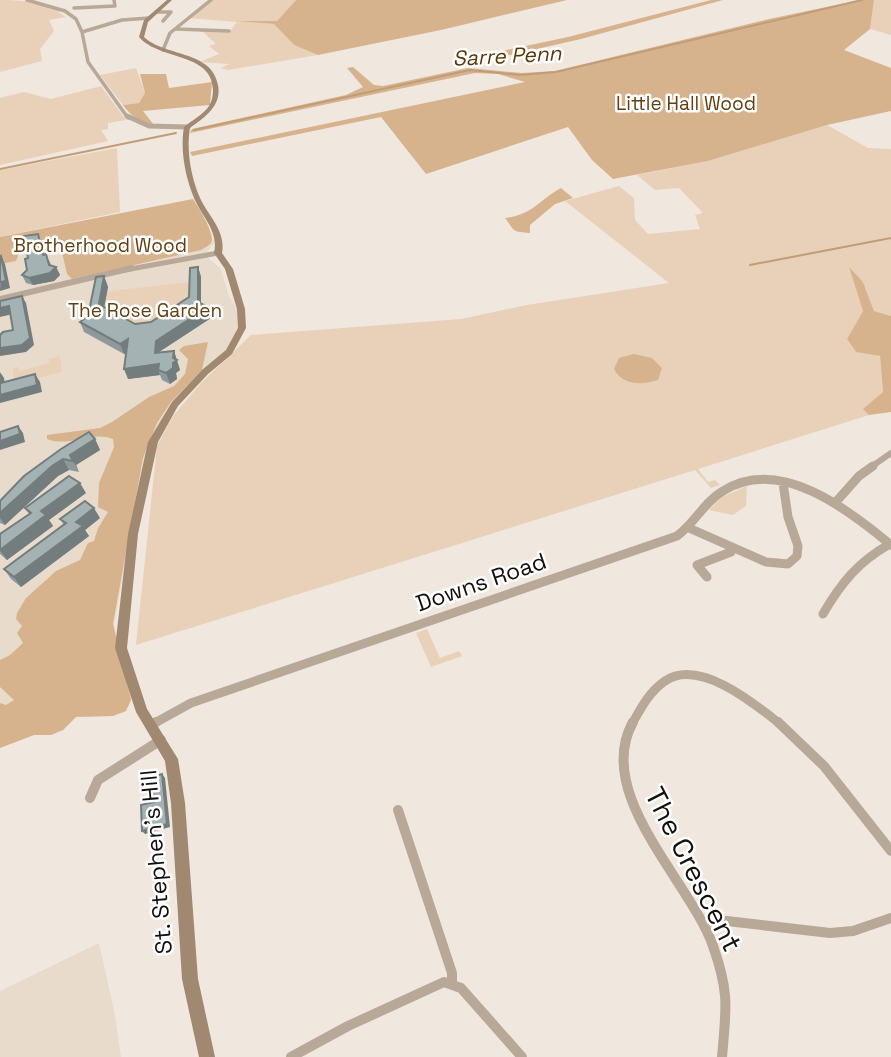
<svg xmlns="http://www.w3.org/2000/svg" width="891" height="1057" viewBox="0 0 891 1057" font-family="'Space Grotesk',sans-serif">
<style>
.built{fill:#e8dbcc}
.green{fill:#e8d1b8}
.forest{fill:#d7b38d}
.lines{fill:none;stroke-linecap:round;stroke-linejoin:round}
.stream{stroke:#c09d77;stroke-width:2}
.street-far4{stroke:#b8a898;stroke-width:3.5}
.street-far3{stroke:#b8a898;stroke-width:5}
.street-far2{stroke:#b8a898;stroke-width:6}
.street-far1{stroke:#b8a898;stroke-width:9}
.street{stroke:#b8a898;stroke-width:10}
.secondary{fill:#a08970;fill-rule:evenodd}
.wall{fill:#8e999b}
.shaded-wall{fill:#747d7e}
.building{fill:#a5b2b4;stroke:#747d7e;stroke-width:2}
.labels{text-anchor:middle;stroke-width:5;stroke-linejoin:round;paint-order:stroke}
.far-park-label{font-size:19px;fill:#623f11;stroke:#fff}
.far-water-label{font-size:21px;font-style:italic;fill:#5a3705;stroke:#fff}
.street-label{font-size:23px;fill:#120f0d;stroke:#fff}
.near-street-label{font-size:28px;fill:#120f0d;stroke:#fff}
</style>
<rect width="100%" height="100%" fill="#f0e7df"/>
<path class="built" d="M193,199L212,235L214,243L205,255L221,269L229,296L239,312V327L231,345L172,402L148,442L114,624L132,697L126,711L113,716L76,717L63,730L51,735H34L0,748V237Z
M99,943L115,1015L121,1057H0V991Z"/>
<path class="green" d="M0,0C22,0 40,2 61,11L58,12L66,17L49,20L54,31L40,49L42,61L0,72Z
M212,0H296L277,21H252L274,24L294,45L318,55L228,70L221,68L229,64L200,62L219,54L209,46L216,44L201,30L230,31L237,22L187,18Z
M874,0H891V35L870,29Z
M136,68L145,93L139,103L123,105L100,75Z
M101,86L126,120L108,123V129L101,130L108,141L0,165V98L24,92L51,99Z
M827,125L868,148L891,149V316L874,311L863,282L850,269L863,311L847,339L856,352L880,356L883,392L869,415L698,469L708,482L715,480L720,485L711,488L695,470L136,645L157,446L173,416L201,383L251,335L461,319L527,305L669,283L565,201L619,186L634,198L635,220L648,234L700,229L695,215L703,213L679,188L655,190L637,175L708,161Z
M117,148L120,212L0,237V170Z
M190,282L192,305L157,334L103,310L107,292L110,291Z
M60,356L62,372L14,384L13,368L18,367L20,371L49,363V359Z
M747,486L746,506L733,515L709,510L722,497Z
M427,629L440,658L459,651L462,656L431,667L416,633Z"/>
<path class="forest" d="M296,0H567L441,30L318,55L294,45L274,24L238,21H277Z
M711,0H723L581,39L492,59L483,55L568,37Z
M860,0H874L870,29L844,50L891,68V111L827,125L708,161L613,179L592,160L568,127L426,174L381,117L192,156L190,152L525,82L498,74L475,73L190,133L192,129L346,95L363,87L347,68L353,67L374,85L383,86L468,68L522,73L555,71L769,19Z
M140,74H166L169,88L212,82L210,105L143,111L154,125C139,122 132,117 123,105L139,103L145,93Z
M561,188L573,198L555,204L530,225V233C511,232 515,231 505,218C535,214 537,201 561,188Z
M193,199C198,207 216,234 211,243C210,245 203,249 201,250L72,279L67,274L61,248C50,237 37,240 24,243L25,250L19,254L16,261L0,264V237Z
M849,267L863,282L874,311L891,316V412L869,415L863,409L883,392L880,356L856,352L847,339L863,311Z
M208,342L202,370L171,402L157,423L143,458L113,624L131,700L126,711L113,716L76,717L63,730L51,735H34L0,748V703L6,705L14,700L0,687V660L10,655L23,643L17,633L22,626L16,619L17,613L26,598L56,571L80,560L88,543L94,541L98,528L108,512L98,507L99,483L114,447L113,439C92,430 68,448 47,439V435L100,428L112,422L149,397L174,386L185,374L188,359L179,350L184,346Z
M634,354L652,358L662,368L658,380C642,385 623,386 614,369L619,358Z"/>
<g class="lines">
<path class="stream" d="M194,130L470,70L520,75L556,72L862,0
M0,169L176,133
M750,265L891,238"/>
<path class="street-far4" d="M27,0L65,11L76,19L82,32L88,62L128,118
M74,8L115,6L114,0
M156,12H171L163,21
M176,29L229,31
M82,32L122,20L149,18
M163,50L170,33L211,0"/>
<path class="street-far3" d="M127,116L149,126L187,127
M125,270L218,253"/>
<path class="street-far2" d="M0,299L132,268
M871,467L891,453"/>
<path class="street-far1" d="M835,503L859,476L873,466
M689,528L766,562L788,564L797,556L798,546L788,517L783,483
M707,577L697,565L731,552L732,547
M823,614C841,583 858,562 890,544
M153,724L191,703L677,536C695,523 704,502 723,491C779,455 849,510 891,545
M632,724C641,708 649,692 665,681C699,658 754,703 780,724"/>
<path class="street" d="M633,722C593,794 690,881 713,946C730,994 726,1009 722,1057
M778,722L824,766L891,851
M151,725L156,722
M90,798L98,780L161,740
M398,810L452,973V983
M703,923L718,920L830,933L853,931L891,918
M291,1057L348,1026L444,982L461,988L522,1057"/>
<path class="secondary" d="M167,0H172L148,22L144,37C165,57 212,50 218,85C222,106 205,117 190,128C186,150 191,177 200,198C209,217 226,231 222,253L233,269L245,309L246,328L232,354L208,374L178,406L158,442L138,534L127,648L147,709L178,759L185,803L198,979L215,1057H199L182,979L171,803L165,761L136,712L115,648L128,534L148,442L172,402L202,370L226,350L238,328L237,309L225,269L214,253C219,231 202,217 194,198C185,176 180,150 184,127C192,120 203,115 209,106C212,101 213,96 213,90C212,52 160,61 139,37L144,20Z"/>
</g>
<path class="wall" d="M41,242L44,255L50,262L51,265L56,267L60,275L54,281L33,285L26,283L22,275L27,270L28,258Z
M198,267L201,277V303L211,318L159,352L174,351L180,370L176,373L177,379L170,384L162,380L160,375L128,379L126,354H124L84,332L80,322L88,316L104,276L108,287L104,307L135,324L151,322L189,297Z
M95,439L100,450L76,465L79,472L69,470L58,476L5,525L0,523V501Z
M86,493L49,520L53,526L7,560L0,554V534L29,514L25,508Z
M100,518L85,530L89,536L21,587L11,579L4,569L64,525L60,519Z"/>
<path class="shaded-wall" d="M38,234L41,242L46,263L43,255Z
M46,254L52,271L56,267L60,275L54,281L33,285L29,278L49,265Z
M1,256L5,264L10,288L0,291Z
M198,267L201,277V312L198,302Z
M104,276L108,287L103,314L99,304Z
M22,296L26,303L34,345L26,352L0,356V348L22,345Z
M9,306L13,314L0,317V308Z
M208,307L211,318L159,352L158,363L155,353L156,341Z
M128,339L132,350L124,354L120,344Z
M174,351L180,370L176,373L177,379L170,384L166,373L173,363Z
M159,364L158,370L160,375L128,379L124,369Z
M0,372L4,378L6,391L1,383Z
M35,374L40,382L42,392L0,403V395Z
M18,426L23,433L25,442L0,450V441Z
M95,439L100,450L76,465L79,472L70,455Z
M63,459L69,470L58,476L5,525L0,518V513L52,466Z
M80,483L86,493L49,520L53,526L7,560L0,550L41,511Z
M94,508L100,518L85,530L89,536L21,587L14,577L76,522Z
M162,774L165,778L170,827L145,834L142,831L167,824Z"/>
<path class="building" d="M38,234L43,255L46,254L49,265L56,267L50,273L29,278L22,275L27,270L25,259L28,258L24,236Z
M1,256L6,281L0,282V257Z
M198,267V302L208,307L156,341L155,353L174,351L173,358L177,360L173,363V368L166,373L158,370L159,364L124,369L128,339L120,344L80,322L88,316L96,277L104,276L99,304L135,324L151,322L189,297L190,268Z
M22,296L30,338L22,345L0,348V335L3,332L13,330L9,306L0,308V301Z
M0,374L1,383L35,374L37,385L0,395Z
M18,426L20,434L0,441V432Z
M89,432L95,439L70,455L73,461L63,459L52,466L0,513V501L24,476L61,449Z
M69,476L80,483L41,511L46,515L0,550V534L31,513L25,508Z
M85,501L94,508L76,522L83,526L14,577L4,569L66,523L60,519Z
M162,774L167,824L142,831L141,805L154,802L152,777Z"/>
<g class="labels">
<g class="far-park-label">
<text x="686" y="110">Little Hall Wood</text>
<text x="100" y="252">Brotherhood Wood</text>
<text x="145" y="317">The Rose Garden</text>
</g>
<g class="far-water-label">
<text transform="translate(507 56) rotate(-3)" y="7">Sarre Penn</text>
</g>
<g class="street-label">
<text transform="translate(481 582) rotate(-19)" y="8">Downs Road</text>
<text transform="translate(156 862) rotate(-95)" y="8">St. Stephen's Hill</text>
</g>
<g class="near-street-label">
<text transform="translate(694 869) rotate(63)" y="10">The Crescent</text>
</g>
</g>
</svg>
